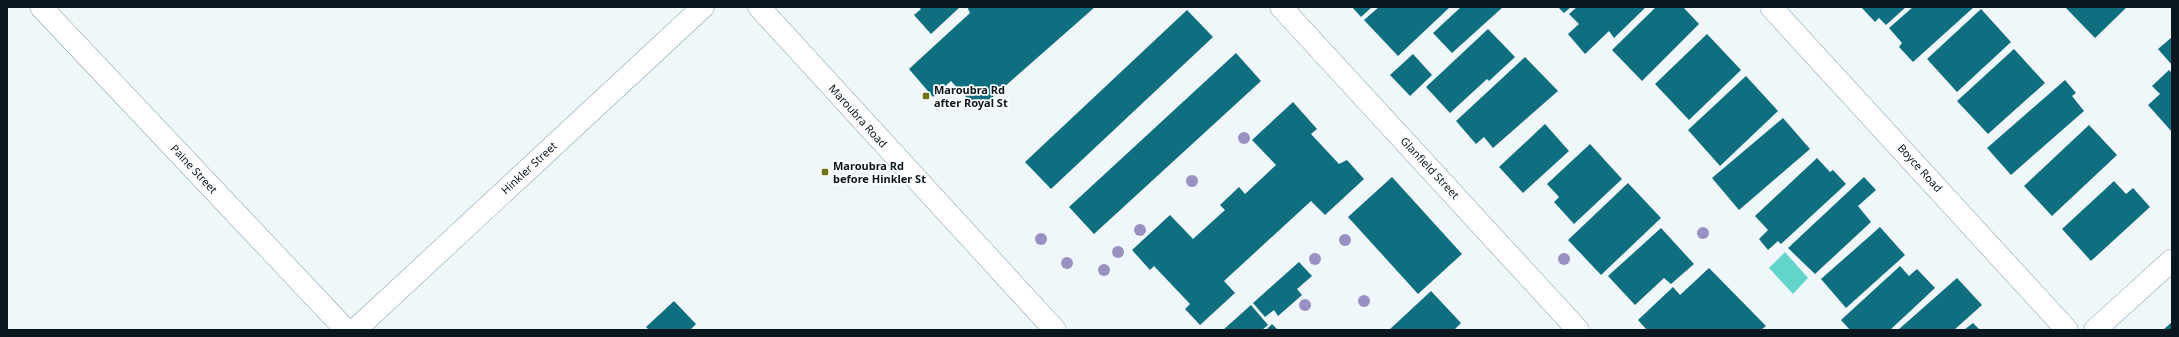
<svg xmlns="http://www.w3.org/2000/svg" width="2179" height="337" viewBox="0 0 2179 337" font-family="'Noto Sans',sans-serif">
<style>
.water{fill:#62d4ca}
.building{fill:#0f6f80}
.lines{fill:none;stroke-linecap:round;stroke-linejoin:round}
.minor-casing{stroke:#7f9eb3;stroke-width:23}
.major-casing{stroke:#7f9eb3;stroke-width:23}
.minor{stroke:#fff;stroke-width:22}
.major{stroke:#fff;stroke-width:22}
.tree{fill:#9991c2}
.poi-dot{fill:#717319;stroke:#fff;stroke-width:1.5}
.labels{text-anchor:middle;stroke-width:3.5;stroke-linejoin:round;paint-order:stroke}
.poi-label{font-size:11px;font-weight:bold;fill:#0b171f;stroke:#fff;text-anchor:start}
.street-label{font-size:11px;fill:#0b171f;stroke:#fff}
</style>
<rect width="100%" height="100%" fill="#f0f7fb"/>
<path class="water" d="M1785,252L1808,278L1793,294L1769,268Z"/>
<path class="building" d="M918,7H960L931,34L914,15L921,9Z
M969,7H1095L978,110L951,81L933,97L909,69L970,13L968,9Z
M1352,7H1372L1361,17Z
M1379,7H1450L1398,56L1364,20Z
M1461,7H1503L1452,53L1433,33Z
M1558,7H1571L1564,13Z
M1577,7H1646L1614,38L1609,31L1585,54L1568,34L1579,24L1569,14Z
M1656,7H1683L1699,24L1642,81L1612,50Z
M1861,7H1906L1886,25L1879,18L1875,22Z
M1913,7H1974L1913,62L1899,47L1902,43L1889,28Z
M2065,7H2127L2095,38Z
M1981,9L2011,42L1957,92L1927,59Z
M1187,10L1213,37L1051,189L1025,162Z
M1488,29L1515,57L1489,81L1487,79L1450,113L1426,87Z
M1707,34L1741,70L1689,120L1655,84Z
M2172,37V65L2158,49Z
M2014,49L2045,83L1988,134L1957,101Z
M1236,53L1261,81L1094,234L1069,207Z
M1413,54L1432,75L1410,96L1390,75Z
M1525,57L1558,91L1493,148L1484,137L1476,144L1456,121Z
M2169,70L2172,73V132L2148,105L2160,94L2152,86Z
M1746,76L1778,111L1720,166L1688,130Z
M2065,80L2076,93L2072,96L2084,111L2011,175L1987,148Z
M1293,102L1317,129L1311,134L1339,164L1347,160L1364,179L1325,215L1311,201L1224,281L1235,293L1200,325L1185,309L1190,304L1154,266L1150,270L1132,250L1170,215L1193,239L1225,210L1220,205L1239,187L1245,194L1276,165L1252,140Z
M1783,118L1810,149L1739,210L1712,178Z
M1545,124L1569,151L1523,193L1499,167Z
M2089,125L2117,155L2052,216L2024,186Z
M1590,144L1622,179L1574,224L1554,202L1559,197L1547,184Z
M1817,158L1830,172L1833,170L1846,184L1781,244L1778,241L1768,250L1759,239L1768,230L1755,216Z
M1392,177L1462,254L1418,294L1348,217Z
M1864,177L1876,190L1858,206L1871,222L1815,274L1788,248Z
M2114,181L2126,194L2133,188L2150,207L2091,261L2062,229Z
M1628,183L1661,218L1601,275L1568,240Z
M1880,227L1905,255L1846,308L1821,279Z
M1661,228L1694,264L1671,284L1664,278L1635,305L1608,276Z
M1299,262L1312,276L1297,289L1302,295L1278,316L1274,310L1265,317L1253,303Z
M1900,266L1909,276L1917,269L1935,288L1890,330H1850L1841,320Z
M1709,268L1766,326L1761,330H1647L1638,320L1673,287L1680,295Z
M1957,278L1982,305L1954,330H1898Z
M1431,291L1461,323L1454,330H1389Z
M674,301L696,324L690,330H649L646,327Z
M1251,305L1268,325L1262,330H1223Z
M2172,322V330H2163Z
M1973,323L1980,330H1964Z
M1272,324L1278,330H1266Z"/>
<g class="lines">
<defs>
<path id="minor" d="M41,7L346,330
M1281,7L1578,330
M1771,7L2067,330
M355,330L703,7
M2095,330L2172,260"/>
<path id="major" d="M759,7L1055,330"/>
</defs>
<use href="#minor" class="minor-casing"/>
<use href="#major" class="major-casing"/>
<use href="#minor" class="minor"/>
<use href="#major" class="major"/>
</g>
<g class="tree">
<circle cx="1244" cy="138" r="6"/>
<circle cx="1192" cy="181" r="6"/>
<circle cx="1140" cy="230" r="6"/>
<circle cx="1703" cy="233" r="6"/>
<circle cx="1041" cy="239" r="6"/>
<circle cx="1345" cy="240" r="6"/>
<circle cx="1118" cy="252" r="6"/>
<circle cx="1315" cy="259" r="6"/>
<circle cx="1564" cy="259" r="6"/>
<circle cx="1067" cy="263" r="6"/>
<circle cx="1104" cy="270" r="6"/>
<circle cx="1364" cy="301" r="6"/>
<circle cx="1305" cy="305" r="6"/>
</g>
<g class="poi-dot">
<rect x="922" y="92" width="8" height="8" rx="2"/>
<rect x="821" y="168" width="8" height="8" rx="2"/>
</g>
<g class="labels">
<g class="poi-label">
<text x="934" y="94">Maroubra Rd<tspan x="934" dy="13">after Royal St</tspan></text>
<text x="833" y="170">Maroubra Rd<tspan x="833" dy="13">before Hinkler St</tspan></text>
</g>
<g class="street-label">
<text transform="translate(858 116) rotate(48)" y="4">Maroubra Road</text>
<text transform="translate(529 168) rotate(-43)" y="4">Hinkler Street</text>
<text transform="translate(1430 168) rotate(47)" y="4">Glanfield Street</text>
<text transform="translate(1920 168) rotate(48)" y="4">Boyce Road</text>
<text transform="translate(194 169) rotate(47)" y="4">Paine Street</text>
</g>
</g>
<rect width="2179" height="337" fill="none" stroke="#0b171f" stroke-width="16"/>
</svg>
